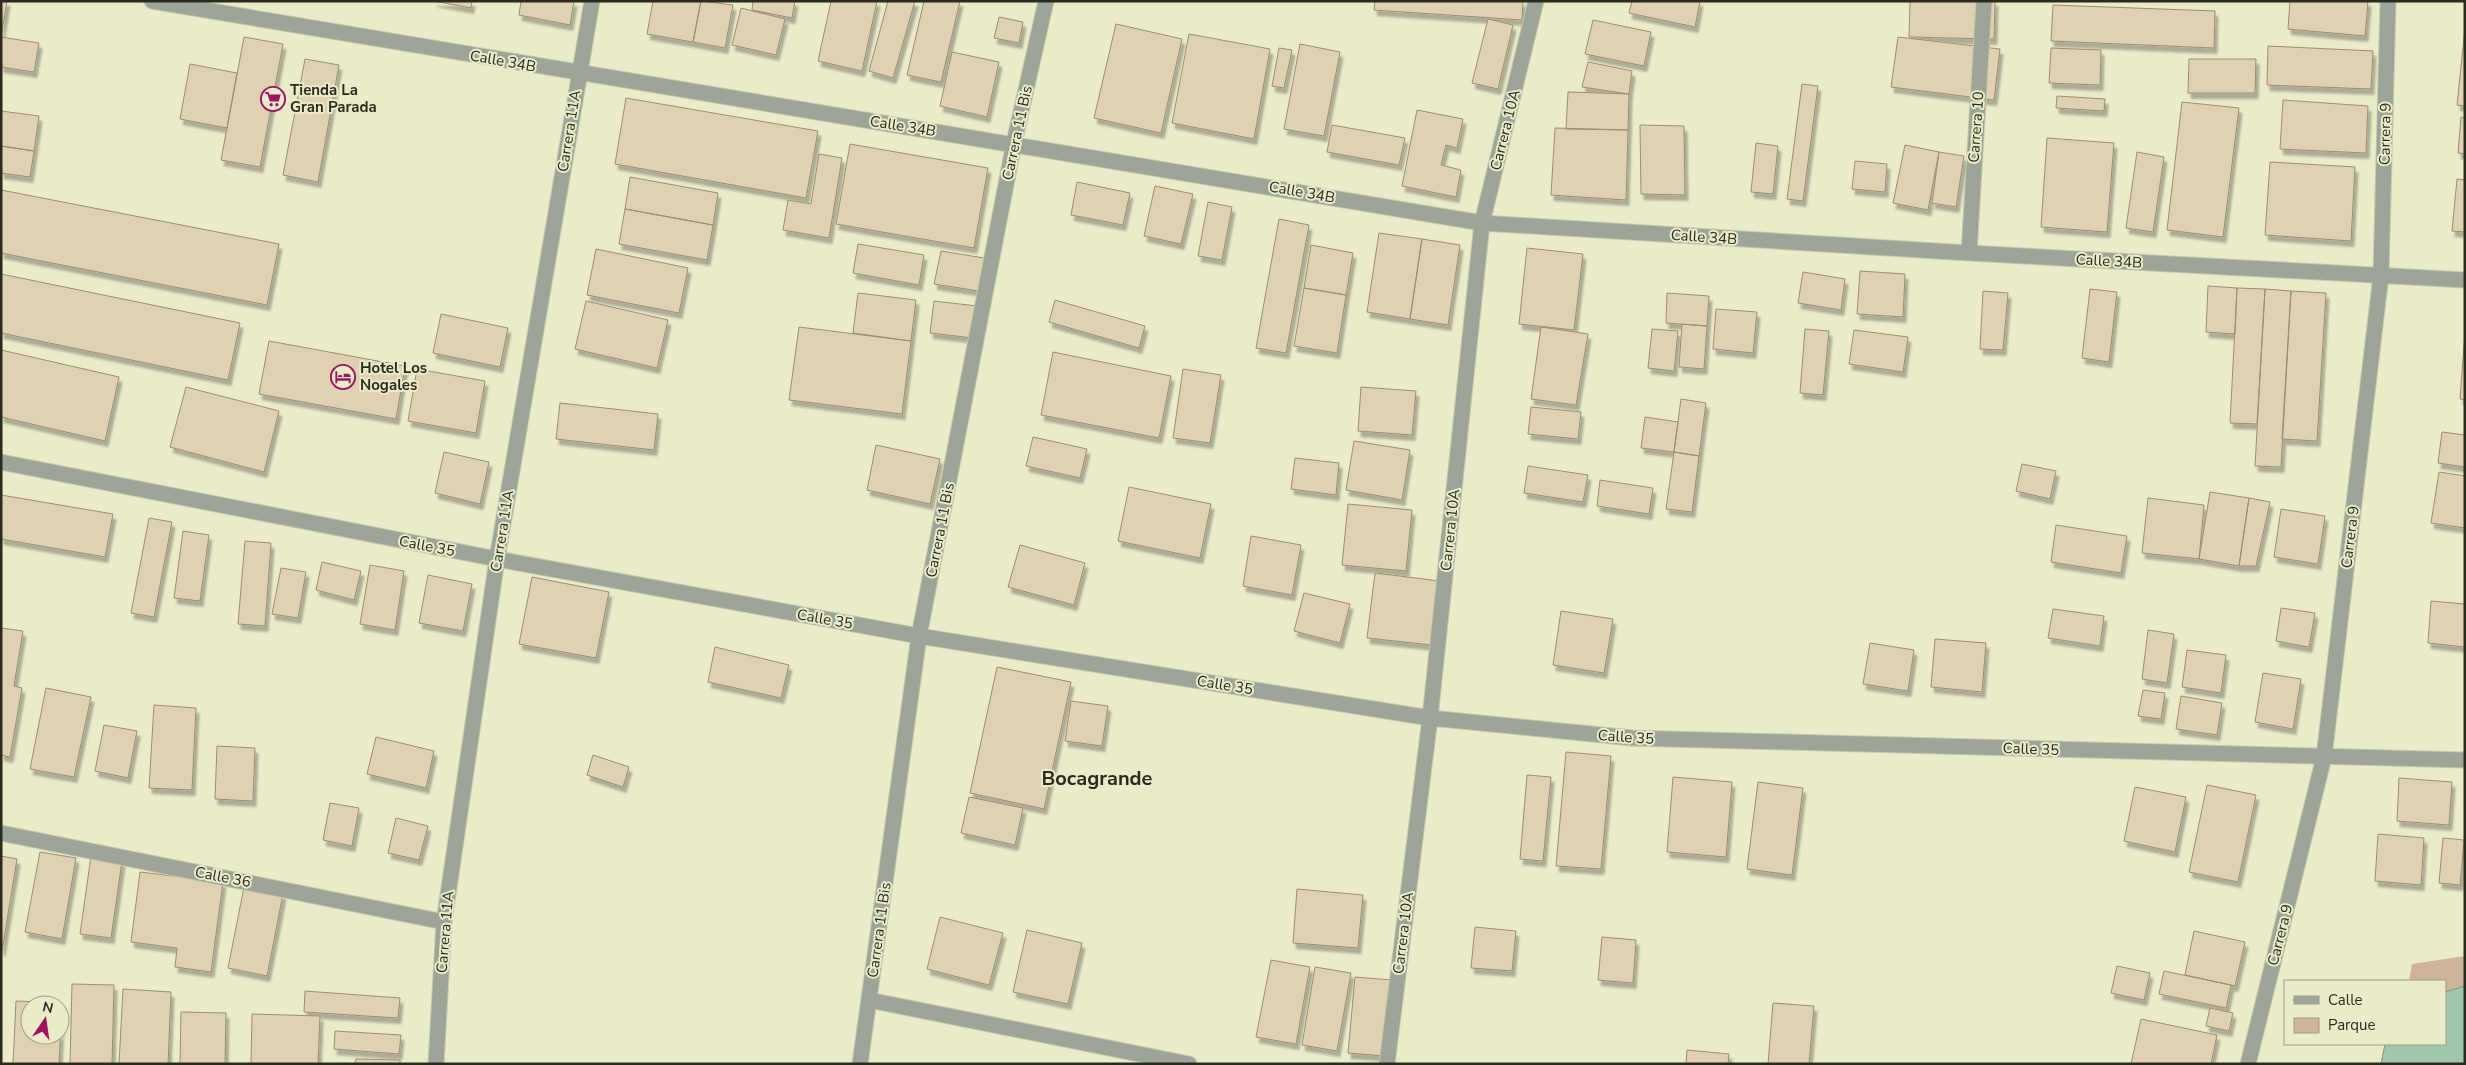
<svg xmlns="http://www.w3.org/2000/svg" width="2466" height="1065" viewBox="0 0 2466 1065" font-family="'Nunito Sans',sans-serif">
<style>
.green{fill:#cfb49c}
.water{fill:#9ec7ac;stroke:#7b9881}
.building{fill:#e0d1b3;stroke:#9b8d71;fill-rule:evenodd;filter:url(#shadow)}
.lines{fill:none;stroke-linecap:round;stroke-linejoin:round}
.street-casing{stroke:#c7c8aa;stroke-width:17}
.street{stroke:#9da498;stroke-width:15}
.labels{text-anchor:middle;stroke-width:4;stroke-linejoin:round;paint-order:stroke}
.street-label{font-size:15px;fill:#2a2b1e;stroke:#e9ebc9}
.poi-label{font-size:15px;font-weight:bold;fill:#2a2b1e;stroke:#e9ebc9;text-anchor:start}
.district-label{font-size:20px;font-weight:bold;fill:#2a2b1e;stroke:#e9ebc9}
</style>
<defs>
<filter id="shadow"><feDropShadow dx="3" dy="5.5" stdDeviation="1" flood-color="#0004"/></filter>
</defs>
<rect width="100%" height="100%" fill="#e9ebc9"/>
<path class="green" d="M2465,956V1064H2394L2445,1044V981H2409L2412,964Z"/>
<path class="water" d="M2465,986V1064H2381L2385,1044H2445V992Z"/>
<path class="building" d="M1,1H7L1,37Z
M434,1H472L471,8Z
M521,1H574L570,25L519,15Z
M653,1H701L693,42L647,34Z
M701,1L733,5L725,48L693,42Z
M753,1H795L792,18L752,10Z
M831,1H877L862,71L818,61Z
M888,1H915L893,78L869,71Z
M924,1H960L941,82L907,75Z
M1375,1H1523L1522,20L1374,10Z
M1632,1H1700L1695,27L1629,13Z
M1910,1H1995L1994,39L1909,37Z
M2290,1H2368L2365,36L2288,29Z
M2053,5L2215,11L2214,48L2051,41Z
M741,8L785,19L776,55L732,45Z
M999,17L1023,22L1019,43L994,38Z
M1488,19L1513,25L1498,89L1472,83Z
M1593,20L1651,32L1644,66L1585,54Z
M1116,24L1182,39L1161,133L1094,118Z
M2465,28V106L2457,105Z
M1189,34L1270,49L1254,139L1172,123Z
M1,37L39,43L34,72L1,67Z
M244,37L283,44L260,167L221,160Z
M1898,37L2000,49L1994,100L1891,87Z
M1300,44L1340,52L1324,136L1284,129Z
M2268,46L2373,51L2371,89L2267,85Z
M1279,48L1292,50L1284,88L1272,86Z
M2051,48L2101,50L2100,85L2049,83Z
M952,52L999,62L987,117L940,106Z
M305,59L339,65L318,182L283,175Z
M2189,59H2256L2255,93H2188Z
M1588,62L1632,71L1629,94L1582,87Z
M190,64L237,73L227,128L180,119Z
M1802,84L1818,86L1803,201L1787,199Z
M1568,92L1629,94L1628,130L1566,129Z
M2057,96L2105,99L2104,111L2056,108Z
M626,98L818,131L806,198L615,164Z
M2283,100L2368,106L2366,153L2280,149Z
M2182,102L2239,108L2223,237L2167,230Z
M1417,110L1463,119L1457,148L1446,145L1441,165L1461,170L1456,197L1402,186Z
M1,111L39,116L34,151L1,146Z
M2461,117L2465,118V154L2458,153Z
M1332,125L1405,138L1399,165L1327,152Z
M1640,125L1684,126L1685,195L1641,194Z
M1555,128L1628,130L1626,200L1551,195Z
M2047,138L2114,143L2107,232L2041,227Z
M1756,143L1778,146L1773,194L1751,192Z
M850,144L988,168L974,248L836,224Z
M1905,145L1939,152L1928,210L1893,203Z
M1,146L34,151L30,177L1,173Z
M1939,152L1964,156L1956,207L1932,203Z
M2137,152L2164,157L2153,232L2126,228Z
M819,154L842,158L829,238L783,230L788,200L811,204Z
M1855,161L1887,164L1885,192L1852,189Z
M2270,162L2355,167L2351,241L2265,235Z
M630,177L718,193L713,225L625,209Z
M2457,179L2465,180V232L2452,231Z
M1077,182L1130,193L1123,225L1071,215Z
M1155,186L1193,194L1181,244L1144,236Z
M1,190L279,244L267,305L1,253Z
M1208,202L1232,207L1222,260L1198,256Z
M625,209L713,225L707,260L619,244Z
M1279,219L1309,225L1286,353L1256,348Z
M1379,233L1422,239L1410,319L1367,312Z
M1422,239L1460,245L1448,325L1410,319Z
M858,244L924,255L919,285L853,273Z
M1311,245L1353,253L1346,295L1304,288Z
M1527,248L1583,254L1574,330L1519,324Z
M596,249L688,268L679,313L587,295Z
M941,251L984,258L979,291L934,284Z
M1860,271L1905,274L1903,317L1857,314Z
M1803,272L1845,279L1841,310L1798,303Z
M1,274L240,323L228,380L1,333Z
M2208,286L2237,288L2235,334L2206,332Z
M1304,288L1346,295L1337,353L1294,346Z
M2237,288L2265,289L2257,424L2230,423Z
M2090,289L2117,292L2109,362L2082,358Z
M2265,289L2291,291L2281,467L2255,466Z
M1983,291L2008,293L2003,350L1980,349Z
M2291,291L2326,293L2317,441L2282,439Z
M858,293L916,300L911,341L853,333Z
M1667,293L1709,296L1707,326L1666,323Z
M1055,300L1145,326L1139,348L1049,322Z
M586,301L668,320L657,368L575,349Z
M934,301L977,306L973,338L930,333Z
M1716,309L1757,312L1753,353L1713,349Z
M441,314L508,328L500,367L433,353Z
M1682,324L1707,326L1704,369L1679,367Z
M799,327L911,341L902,414L789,400Z
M1541,327L1588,334L1576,405L1531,399Z
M1652,329L1678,331L1674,371L1648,368Z
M1805,329L1829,331L1823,395L1800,393Z
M1854,330L1908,337L1903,372L1849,364Z
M2465,332V400L2460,399Z
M269,341L405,366L396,419L259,394Z
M1,350L119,377L105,441L1,417Z
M1053,352L1171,376L1159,438L1041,415Z
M417,369L485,381L476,433L408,421Z
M1183,369L1221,375L1210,443L1173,438Z
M186,387L279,411L264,472L170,447Z
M1361,387L1416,391L1412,435L1358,431Z
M1681,399L1706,403L1699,456L1674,452Z
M560,403L658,414L654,450L556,439Z
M1531,407L1581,412L1578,439L1528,434Z
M1645,417L1678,422L1674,452L1641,448Z
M2442,432L2465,435V467L2438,463Z
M1033,437L1087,449L1080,478L1026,466Z
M1354,441L1410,450L1402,500L1346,490Z
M876,445L940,459L930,504L867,490Z
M444,452L489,462L480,504L435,493Z
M1674,452L1699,456L1692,512L1666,509Z
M1295,458L1339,463L1336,495L1291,489Z
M2022,464L2056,471L2050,499L2016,491Z
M1528,466L1588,475L1583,502L1524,493Z
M2439,472L2465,476V528L2431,523Z
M1600,480L1653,488L1649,514L1597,506Z
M1129,487L1211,504L1200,558L1118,541Z
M2210,492L2249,498L2239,566L2199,559Z
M1,495L113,514L105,557L1,539Z
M2148,498L2204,505L2199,559L2142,553Z
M2249,498L2270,502L2256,566H2239Z
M1348,504L1412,510L1406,571L1342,565Z
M2281,509L2325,516L2318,564L2274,557Z
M149,518L172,522L154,617L131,613Z
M2056,525L2127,536L2121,573L2051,562Z
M183,531L209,535L200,601L174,598Z
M1251,536L1301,545L1292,595L1243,586Z
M245,541L271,543L265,626L238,624Z
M1020,545L1085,563L1074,605L1008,587Z
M322,562L361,571L354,600L316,590Z
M370,565L404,571L395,630L360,624Z
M281,568L306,572L298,618L272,614Z
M1375,573L1440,581L1432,645L1367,638Z
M428,575L472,584L463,631L419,623Z
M532,577L609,592L596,658L519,644Z
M1304,593L1350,604L1340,643L1294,631Z
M2431,601L2465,604V647L2428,643Z
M2281,608L2315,613L2309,647L2276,641Z
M2053,609L2104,616L2100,646L2048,638Z
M1561,611L1613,619L1604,673L1553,665Z
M1,628L23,631L14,686L22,688L10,757L1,755Z
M2148,630L2174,634L2167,683L2142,679Z
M1935,639L1986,643L1982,692L1931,687Z
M1870,643L1914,650L1908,691L1863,684Z
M715,647L789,665L781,698L708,682Z
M2187,650L2226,655L2221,693L2182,687Z
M997,667L1071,682L1044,809L970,793Z
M2263,673L2301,679L2293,729L2255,722Z
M46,688L91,697L74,777L30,769Z
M2143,690L2165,693L2161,719L2138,716Z
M2181,696L2222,703L2217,735L2176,729Z
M1071,701L1108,706L1102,746L1065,741Z
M154,705L196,708L192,790L149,788Z
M104,725L137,731L128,778L95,771Z
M376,737L434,751L426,788L367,774Z
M217,746L255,748L253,801L215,799Z
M1566,752L1611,756L1601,869L1556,866Z
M593,755L629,767L623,787L587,775Z
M1527,775L1551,777L1543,861L1520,859Z
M1673,777L1732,782L1726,857L1667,852Z
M2399,778L2452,782L2449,825L2397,821Z
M1758,782L1803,788L1792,875L1747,869Z
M2207,785L2256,795L2238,882L2189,872Z
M2135,787L2186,797L2175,852L2124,841Z
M969,797L1023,808L1015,845L961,833Z
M330,803L359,808L352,846L323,840Z
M396,818L428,826L419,860L388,853Z
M2378,834L2424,838L2421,885L2375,881Z
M2443,838L2464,840L2460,885L2439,883Z
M40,852L76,858L62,939L25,932Z
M1,856L17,859L2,951L1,950Z
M91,856L122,861L111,938L80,934Z
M140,872L223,882L211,972L175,967L177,948L131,942Z
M244,887L283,894L267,976L228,968Z
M1297,889L1363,895L1358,948L1293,943Z
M940,917L1003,933L989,985L927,969Z
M1475,927L1516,931L1512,971L1471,968Z
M1027,930L1082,943L1068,1004L1013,992Z
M2194,931L2245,942L2235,986L2185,975Z
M1602,937L1636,940L1633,983L1598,980Z
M1271,960L1310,967L1296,1044L1256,1037Z
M2117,966L2150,973L2144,1000L2111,993Z
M1315,967L1351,973L1337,1051L1302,1045Z
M2164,971L2231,985L2226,1008L2159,994Z
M1355,977L1392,980L1385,1056L1348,1053Z
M72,984L114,985L112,1064H70Z
M123,989L171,992L168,1064H119Z
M305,991L400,998L398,1018L304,1012Z
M16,1001L62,1003L59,1064H13ZM30,1005H60V1035H30Z
M1773,1003L1814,1006L1809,1064H1768Z
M2210,1008L2233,1013L2229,1031L2206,1026Z
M181,1012L226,1013L225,1064H180Z
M252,1014L320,1016L318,1064H251Z
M2141,1019L2217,1035L2211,1064H2131Z
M335,1031L401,1035L399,1054L334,1049Z
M1687,1050L1729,1054L1728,1064H1686Z
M356,1059L400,1060V1064H355Z"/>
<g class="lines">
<defs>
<path id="street" d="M152,1L1482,223L1969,253L2465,280
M1969,253L1984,1
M1,462L497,559L919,636L1430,718L1632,738L2465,760
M1,833L444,922
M869,1000L1189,1064
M436,1064L444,922L497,559L592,1
M860,1064L919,636L1014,143L1046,1
M1387,1064L1430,718L1482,223L1536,1
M2248,1064L2324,757L2381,275L2388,1"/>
</defs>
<use href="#street" class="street-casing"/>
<use href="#street" class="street"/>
</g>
<defs>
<symbol id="supermarket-ring" viewBox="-11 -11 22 22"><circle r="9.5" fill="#e9ebc9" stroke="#9d1361" stroke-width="1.5"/><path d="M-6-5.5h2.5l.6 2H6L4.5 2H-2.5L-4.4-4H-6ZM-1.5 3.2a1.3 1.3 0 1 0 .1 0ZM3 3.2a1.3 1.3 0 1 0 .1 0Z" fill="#9d1361"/></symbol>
<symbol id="hotel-ring" viewBox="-11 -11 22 22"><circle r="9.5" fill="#e9ebc9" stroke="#9d1361" stroke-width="1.5"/><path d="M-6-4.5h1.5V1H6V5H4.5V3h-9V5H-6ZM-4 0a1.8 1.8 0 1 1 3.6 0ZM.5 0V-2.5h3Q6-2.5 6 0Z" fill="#9d1361"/></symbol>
</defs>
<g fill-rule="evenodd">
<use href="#supermarket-ring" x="259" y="85" width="28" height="28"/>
<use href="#hotel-ring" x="329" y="363" width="28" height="28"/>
</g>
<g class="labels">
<g class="street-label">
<text transform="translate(503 61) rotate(10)" y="5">Calle 34B</text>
<text transform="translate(903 126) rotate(9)" y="5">Calle 34B</text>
<text transform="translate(1976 127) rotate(-86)" y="5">Carrera 10</text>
<text transform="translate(1505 130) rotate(-76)" y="5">Carrera 10A</text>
<text transform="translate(569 131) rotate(-81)" y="5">Carrera 11A</text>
<text transform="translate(1017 133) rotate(-78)" y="5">Carrera 11 Bis</text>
<text transform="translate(2385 134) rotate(-89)" y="5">Carrera 9</text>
<text transform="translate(1302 192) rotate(10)" y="5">Calle 34B</text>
<text transform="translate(1704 237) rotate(4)" y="5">Calle 34B</text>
<text transform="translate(2109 261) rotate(3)" y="5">Calle 34B</text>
<text transform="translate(940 530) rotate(-79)" y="5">Carrera 11 Bis</text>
<text transform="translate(1450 530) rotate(-84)" y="5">Carrera 10A</text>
<text transform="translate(502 531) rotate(-81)" y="5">Carrera 11A</text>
<text transform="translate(2350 537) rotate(-83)" y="5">Carrera 9</text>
<text transform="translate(427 546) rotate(11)" y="5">Calle 35</text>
<text transform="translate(825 619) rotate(10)" y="5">Calle 35</text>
<text transform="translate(1225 685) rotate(9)" y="5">Calle 35</text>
<text transform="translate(1626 737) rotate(4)" y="5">Calle 35</text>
<text transform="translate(2031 749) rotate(2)" y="5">Calle 35</text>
<text transform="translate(223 877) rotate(11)" y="5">Calle 36</text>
<text transform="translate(879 930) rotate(-82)" y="5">Carrera 11 Bis</text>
<text transform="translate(445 932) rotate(-85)" y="5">Carrera 11A</text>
<text transform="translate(1403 933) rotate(-83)" y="5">Carrera 10A</text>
<text transform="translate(2280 935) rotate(-76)" y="5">Carrera 9</text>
</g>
<g class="poi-label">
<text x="290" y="95">Tienda La<tspan x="290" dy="17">Gran Parada</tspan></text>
<text x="360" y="373">Hotel Los<tspan x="360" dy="17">Nogales</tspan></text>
</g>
<g class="district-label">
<text x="1097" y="785">Bocagrande</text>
</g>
</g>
<rect width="2466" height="1065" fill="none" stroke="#2a2b1e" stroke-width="5"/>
<rect x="2284" y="980" width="162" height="65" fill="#e9ebc9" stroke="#9d9e85"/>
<rect x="2294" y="996" width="25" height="8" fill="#9da498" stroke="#9d9e85"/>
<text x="2328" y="1005" font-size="15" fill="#2a2b1e">Calle</text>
<rect x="2294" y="1018" width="25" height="15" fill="#cfb49c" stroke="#9d9e85"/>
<text x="2328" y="1030" font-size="15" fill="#2a2b1e">Parque</text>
<g transform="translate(45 1020) rotate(13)"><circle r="24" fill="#e9ebc9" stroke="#9d9e85"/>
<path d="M0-4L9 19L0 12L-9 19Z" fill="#9d1361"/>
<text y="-8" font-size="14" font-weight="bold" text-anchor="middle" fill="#2a2b1e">N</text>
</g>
</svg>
